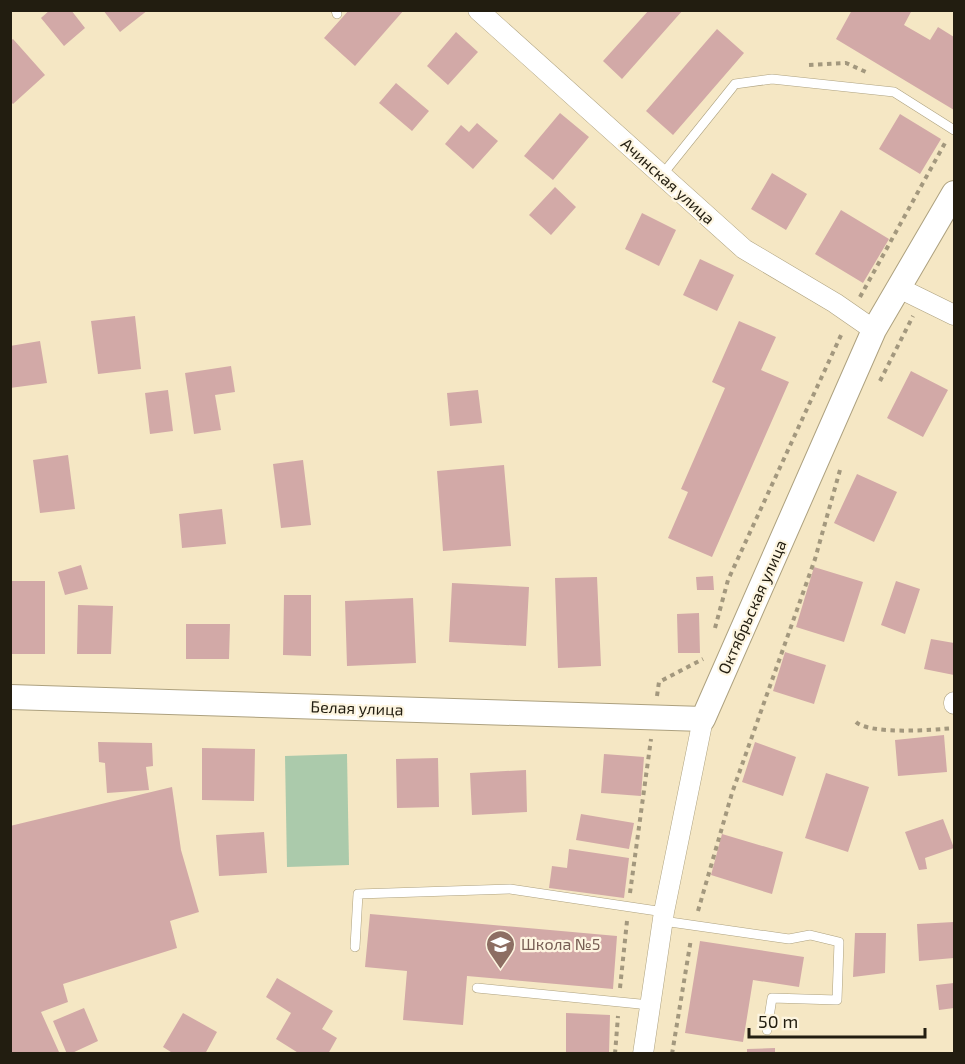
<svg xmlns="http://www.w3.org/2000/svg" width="965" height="1064" viewBox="0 0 965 1064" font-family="'Exo 2',sans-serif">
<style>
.green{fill:#abcaab}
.building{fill:#d2a9a7}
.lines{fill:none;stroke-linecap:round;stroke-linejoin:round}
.service-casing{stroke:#ada17f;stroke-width:10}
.minor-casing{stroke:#ada17f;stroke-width:21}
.tertiary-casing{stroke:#ada17f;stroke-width:26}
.path{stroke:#a3987e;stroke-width:4;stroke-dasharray:4.5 4.5;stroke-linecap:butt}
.service{stroke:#fff;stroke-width:9}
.minor{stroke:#fff;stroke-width:20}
.tertiary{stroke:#fff;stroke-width:24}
.labels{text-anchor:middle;stroke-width:4.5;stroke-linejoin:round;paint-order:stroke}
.street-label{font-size:16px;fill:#221d10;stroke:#fdf5e0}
.education-label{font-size:16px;fill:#785e54;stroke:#fdf5e0;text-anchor:start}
</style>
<rect width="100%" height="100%" fill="#f5e7c4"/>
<path class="green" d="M347,754L349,865L287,867L285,756Z"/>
<path class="building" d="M50,10H71L85,28L64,46L41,18Z
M103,10H148L120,32Z
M349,10H404L355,66L324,38Z
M649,10H683L622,79L603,61Z
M852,10H912L904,25L930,40L938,27L954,37V110L836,39Z
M717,29L744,53L673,135L646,111Z
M456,32L478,52L448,85L427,66Z
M13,39L45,75L13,104L10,101V41Z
M396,83L429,111L412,131L379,103Z
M560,113L589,137L553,180L524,156Z
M900,114L941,139L920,174L879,149Z
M477,123L498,141L473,169L445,144L461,125L469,132Z
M772,173L807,194L786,230L751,209Z
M555,187L576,207L551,235L529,215Z
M841,210L889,239L863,283L815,254Z
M642,213L676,230L659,266L625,249Z
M700,259L734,275L717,311L683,295Z
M135,316L141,369L98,374L91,321Z
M739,321L776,337L761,370L789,382L712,557L668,538L688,492L681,489L725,388L712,382Z
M40,341L47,383L10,388V346Z
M231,366L235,392L215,395L221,430L194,434L185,373Z
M911,371L948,390L923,437L887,418Z
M168,390L173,431L150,434L145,393Z
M478,390L482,423L450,426L447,393Z
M68,455L75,509L40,513L33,460Z
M303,460L311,525L281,528L273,464Z
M504,465L511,546L443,551L437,471Z
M857,474L897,492L874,542L834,523Z
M222,509L226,544L182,548L179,514Z
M81,565L88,589L65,595L58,572Z
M814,567L863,582L844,642L796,627Z
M713,576L714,590H697L696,577Z
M597,577L601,666L558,668L555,578Z
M10,581H45V654H10Z
M896,581L920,589L905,634L881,625Z
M452,583L529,587L526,646L449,642Z
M284,595H311V656L283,655Z
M413,598L416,663L347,666L345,601Z
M78,605L113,606L111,654H77Z
M699,613L700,653H678L677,614Z
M186,624H230L229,659H186Z
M931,639L954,643V675L924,669Z
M785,652L826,665L814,704L773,691Z
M944,735L947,772L898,776L895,740Z
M98,742L152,743L153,766L146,767L149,790L107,793L105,763L99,762Z
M755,742L796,757L783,796L742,782Z
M202,748L255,749L254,801L202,800Z
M604,754L644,757L641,796L601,793Z
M438,758L439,807L397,808L396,759Z
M526,770L527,812L472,815L470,773Z
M826,773L869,787L848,852L805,838Z
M172,787L181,850L199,912L170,921L177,948L63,984L68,1002L41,1012L59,1052L10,1054V826Z
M581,814L634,823L629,849L576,840Z
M943,819L954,848L925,858L927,869L919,870L905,832Z
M264,832L267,873L219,876L216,835Z
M722,834L783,852L772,894L711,875Z
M569,849L629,858L624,898L549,888L552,866L567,868Z
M370,914L617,936L613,989L467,976L463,1025L403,1020L407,971L365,967Z
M954,922V958L919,961L917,924Z
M855,933H886L885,973L853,977Z
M700,941L804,957L799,987L753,980L743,1042L685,1033Z
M277,978L333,1011L322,1029L337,1038L328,1054H300L276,1039L291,1013L266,997Z
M954,983V1008L939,1010L936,985Z
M84,1008L98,1041L70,1054H67L53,1021Z
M183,1013L217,1032L205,1054H174L163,1047Z
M566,1013L610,1015L609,1054H566Z
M775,1048V1054H747V1049Z"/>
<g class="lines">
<defs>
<path id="service" d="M336,10L337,14
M662,175L735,84L772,79L894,92L954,130
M663,921L789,939L810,935L839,942L837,1000L772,998L767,1030
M355,947L358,894L510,889L664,912
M477,988L650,1005"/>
<path id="minor" d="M478,10L744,249L835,303L874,330
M899,288L954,315
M954,702V704
M643,1054L664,912L703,719"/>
<path id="tertiary" d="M10,697L703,719L874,330L954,193"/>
</defs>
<use href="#service" class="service-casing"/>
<use href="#minor" class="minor-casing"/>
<use href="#tertiary" class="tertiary-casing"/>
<path class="path" d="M809,65L846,63L866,72
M860,297L945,143
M880,381L913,316
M715,628L728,580L842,333
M657,696L659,682L703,659
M856,722C870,735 934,730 954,728
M630,893L651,739
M698,911L732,793L815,559L840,470
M620,988L627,921
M615,1054L618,1016
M672,1054L691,939"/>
<use href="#service" class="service"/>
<use href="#minor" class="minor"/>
<use href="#tertiary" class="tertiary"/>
</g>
<defs>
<symbol id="school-pin" viewBox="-11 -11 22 30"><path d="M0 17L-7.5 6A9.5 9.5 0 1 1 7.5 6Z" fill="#8d6e63" stroke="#fdf5e0"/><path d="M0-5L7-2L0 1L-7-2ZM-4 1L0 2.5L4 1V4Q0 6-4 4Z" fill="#fff"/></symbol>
</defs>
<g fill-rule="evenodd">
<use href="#school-pin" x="484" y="928" width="33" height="45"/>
</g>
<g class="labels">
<g class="street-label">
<text transform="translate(668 181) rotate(42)" y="6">Ачинская улица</text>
<text transform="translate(752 607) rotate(-66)" y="6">Октябрьская улица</text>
<text transform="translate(357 708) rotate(2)" y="6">Белая улица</text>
</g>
<g class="education-label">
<text x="521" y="950">Школа №5</text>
</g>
</g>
<rect width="965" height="1064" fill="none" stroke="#221d10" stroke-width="24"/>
<path d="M749 1028v9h176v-9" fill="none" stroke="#221d10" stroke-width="3"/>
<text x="758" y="1028" font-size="18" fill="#221d10" stroke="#fdf5e0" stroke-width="4.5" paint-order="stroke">50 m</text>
</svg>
